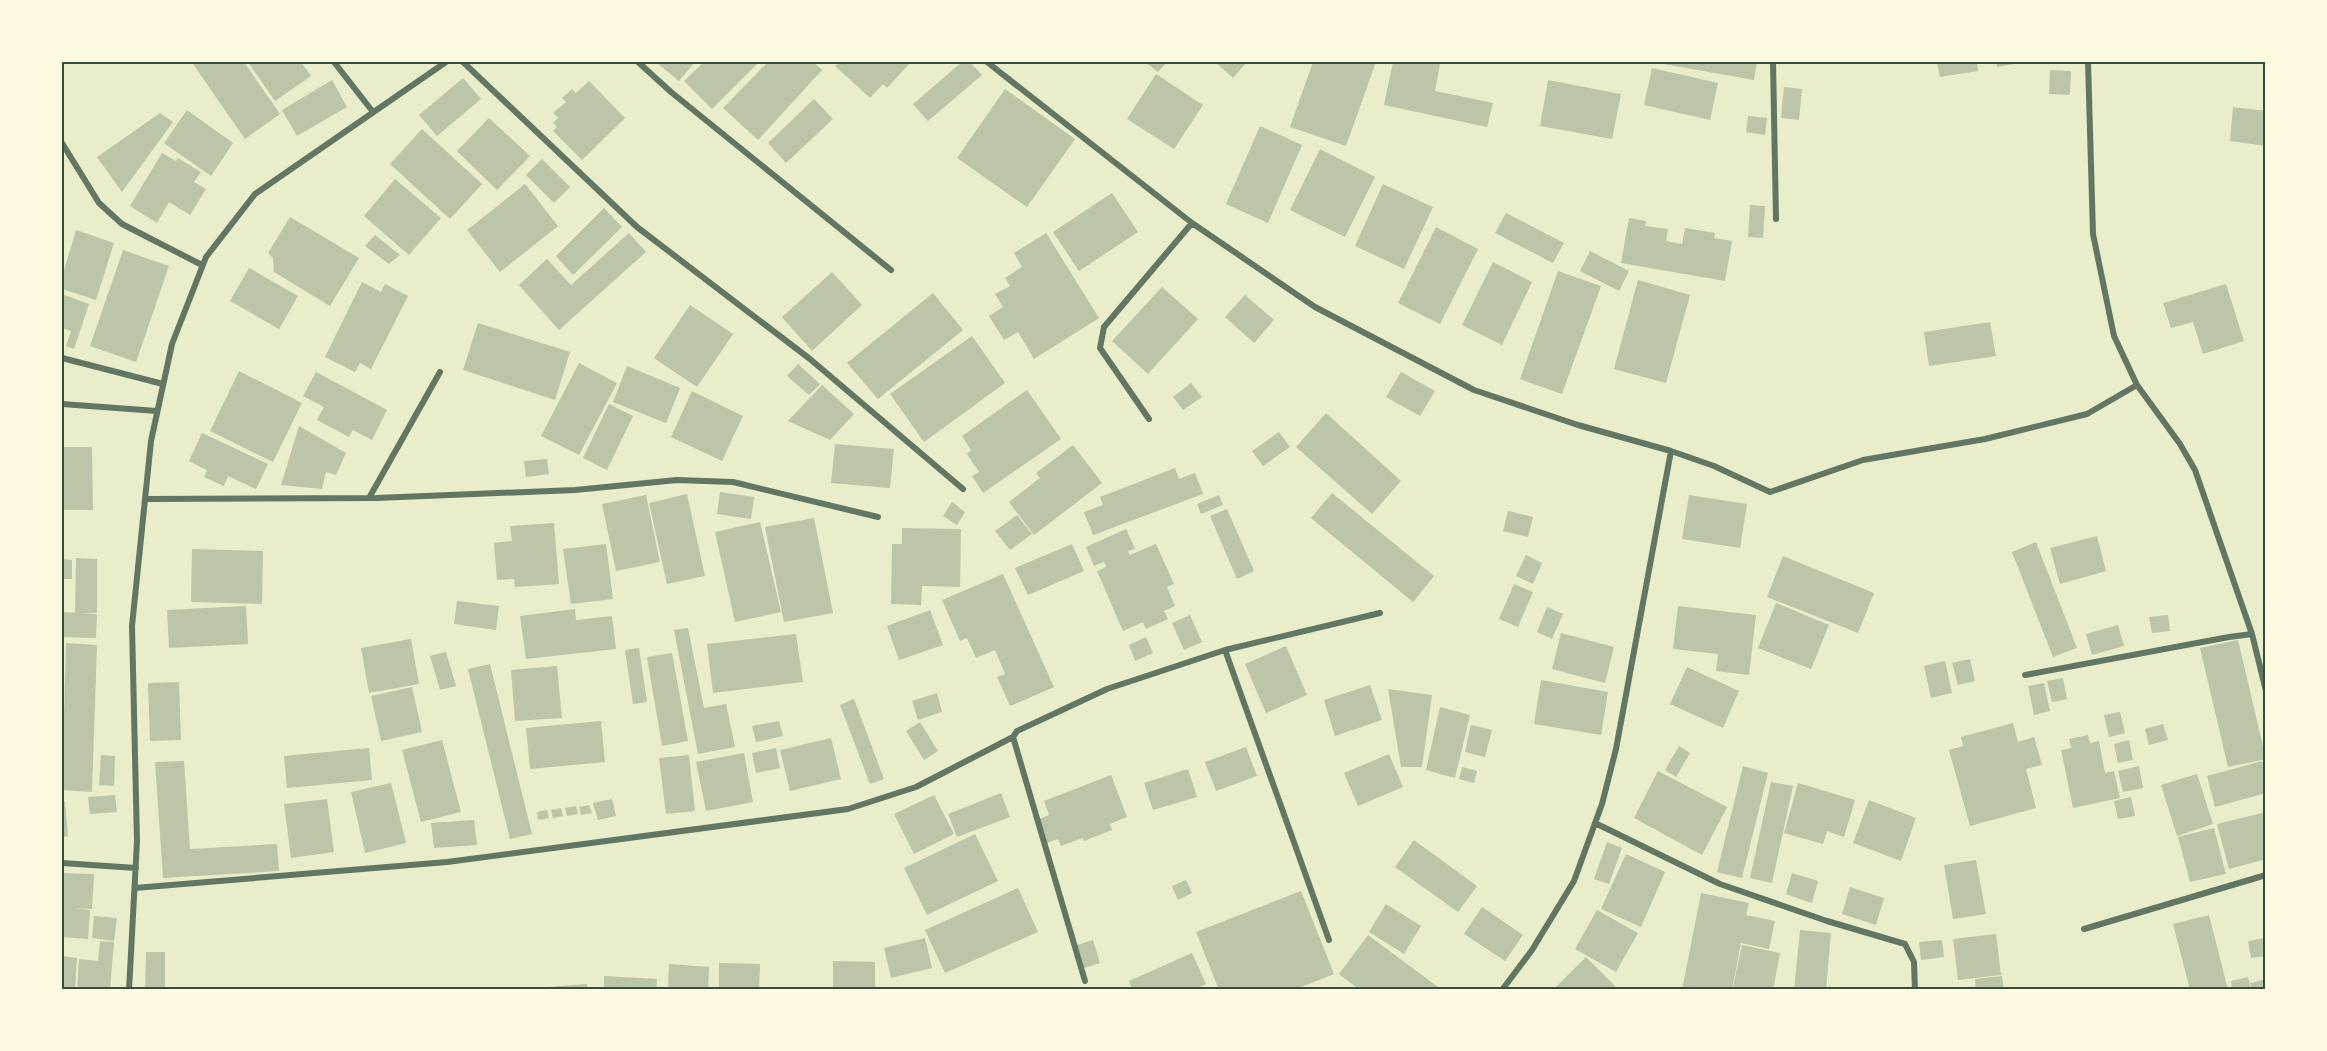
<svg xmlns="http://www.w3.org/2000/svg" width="2327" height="1051" viewBox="0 0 2327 1051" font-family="Roboto,sans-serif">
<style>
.building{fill:#bcc5a7}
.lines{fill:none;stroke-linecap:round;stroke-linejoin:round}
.minor{stroke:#617663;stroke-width:6}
.neatline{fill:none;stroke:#344e41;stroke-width:2}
</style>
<rect width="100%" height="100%" fill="#e9edc9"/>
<path class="building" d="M197,62H244L280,114L245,139L193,64Z
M248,62H301L311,76L275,101Z
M656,62H695L679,81Z
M704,62H759L712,109L684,81Z
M768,62H813L822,70L758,140L723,108Z
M840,62H911L887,88L883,84L870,98L835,66Z
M962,62H970L982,75L928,121L913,104Z
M1145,62H1167L1158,72Z
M1215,62H1247L1233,78Z
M1313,62H1376L1346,146L1290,127Z
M1393,62H1426L1440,64L1435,91L1493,103L1487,127L1384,105Z
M1652,62H1757L1754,80Z
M1937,62H1977L1978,71L1940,77Z
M1996,62H2019L2020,63L1997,67Z
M1652,68L1718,83L1710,120L1644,105Z
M2050,70L2071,71L2070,95L2049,94Z
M1156,74L1203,105L1174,149L1127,119Z
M463,78L481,99L437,136L419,115Z
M332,80L347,107L297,136L282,110Z
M1548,80L1621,94L1612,139L1540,126Z
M589,81L625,118L582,160L553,131L557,127L553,123L558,118L553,113L566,102L562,98L572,89L576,93Z
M1784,87L1802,89L1799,120L1781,118Z
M1005,89L1075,139L1027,207L957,158Z
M814,99L833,119L786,163L768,143Z
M2233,107L2266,111V146L2230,141Z
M187,110L233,143L211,176L164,143Z
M160,113L173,122L122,192L97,157Z
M1748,116L1767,118L1765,135L1746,132Z
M489,118L530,156L497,190L457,151Z
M1260,126L1302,145L1268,223L1226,204Z
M422,129L482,184L450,219L390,164Z
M1320,149L1375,177L1345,237L1290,210Z
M162,153L176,161L178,158L201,172L194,182L206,189L190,215L169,202L157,223L130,206Z
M542,159L570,187L554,203L526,175Z
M395,179L441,218L409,255L364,216Z
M525,184L558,226L500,272L467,230Z
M1383,184L1433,207L1404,269L1355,246Z
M1112,193L1138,232L1079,271L1053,232Z
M1750,205L1765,206L1763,238L1748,237Z
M604,208L622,227L573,275L556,256Z
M1506,213L1564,243L1553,263L1495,233Z
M290,217L359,258L330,306L274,272L273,258L268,253Z
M1629,218L1646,221L1645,226L1668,229L1666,241L1682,244L1685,228L1715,233L1714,238L1732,241L1725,281L1621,263Z
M1436,227L1478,249L1440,324L1398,303Z
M76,230L114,243L96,300L62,289V277Z
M629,233L646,252L559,330L519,285L547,259L571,285Z
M1046,233L1099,318L1034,359L1018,332L1004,340L989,316L1003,307L995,294L1010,286L1005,278L1022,267L1014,253Z
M375,235L400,255L389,264L365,246Z
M123,250L169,266L136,362L90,346Z
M1590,251L1629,271L1619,291L1580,271Z
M1493,262L1532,282L1502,345L1462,325Z
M249,268L298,296L279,329L230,301Z
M1558,271L1601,286L1562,394L1520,379Z
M832,272L862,305L812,351L782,317Z
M1638,280L1690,295L1666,383L1614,369Z
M362,282L381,292L385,284L408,296L371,369L360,363L355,372L325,357Z
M2226,284L2244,341L2203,354L2193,322L2171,328L2163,303Z
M1162,287L1198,319L1148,374L1112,341Z
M933,293L963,330L878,399L847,363Z
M62,294L89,304L74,349L66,346L71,331L62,328Z
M1245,295L1274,320L1254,343L1225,317Z
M690,305L733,334L697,387L654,358Z
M1990,322L1996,356L1929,366L1924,332Z
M478,323L570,352L555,400L463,370Z
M972,336L1005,383L924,442L890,394Z
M579,363L617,383L579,455L541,436Z
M798,364L820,384L809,395L787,376Z
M627,366L680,388L666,423L613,402Z
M239,371L302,403L273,462L210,431Z
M316,372L387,410L372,440L353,430L349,437L317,420L324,407L303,396Z
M1401,372L1435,391L1420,416L1386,397Z
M1191,383L1202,397L1183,410L1173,397Z
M822,385L854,414L830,440L788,421Z
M1027,390L1061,439L983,493L972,476L979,472L967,454L971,450L962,436Z
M692,391L743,416L722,461L671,437Z
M609,404L633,416L607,470L583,458Z
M1326,413L1401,481L1372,514L1296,447Z
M299,426L346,453L336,475L326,472L322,489L281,485Z
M1279,432L1290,447L1263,466L1252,451Z
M202,433L268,464L256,489L228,476L224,486L204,477L207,470L189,461Z
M835,444L894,449L890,488L831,483Z
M1073,445L1102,483L1034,535L1009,502L1040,478L1036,473Z
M62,447H92L93,510H62Z
M547,459L549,474L526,477L524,461Z
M1175,468L1179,479L1195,473L1203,494L1093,535L1084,512L1103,505L1100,497Z
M720,492L754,497L751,519L717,514Z
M1332,493L1434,576L1413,602L1311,518Z
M687,494L705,576L667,584L649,503Z
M646,495L660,562L616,571L602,504Z
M1219,495L1223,505L1201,514L1197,504Z
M1689,495L1747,504L1740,548L1682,539Z
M952,502L965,512L957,525L943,516Z
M1227,509L1254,571L1237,579L1210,516Z
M1508,511L1533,517L1528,537L1503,531Z
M1017,515L1032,534L1010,550L995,531Z
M814,518L833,613L784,622L765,527Z
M760,522L781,612L735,622L715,532Z
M554,523L559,584L515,587L514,579L497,580L494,543L512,541L510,526Z
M902,528L961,529L960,587L922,586L921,605L891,604L892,544H902Z
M1126,529L1135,549L1128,551L1130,555L1156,544L1174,584L1167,587L1175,606L1164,611L1168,619L1146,629L1143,622L1123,631L1097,571L1106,567L1104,562L1094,566L1086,547Z
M2097,536L2106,571L2060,584L2050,548Z
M2036,542L2077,648L2053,657L2012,552Z
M606,544L613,599L571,604L563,549Z
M1072,544L1084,571L1028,595L1015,568Z
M192,549L263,551L262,604L191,602Z
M1526,555L1542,563L1533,584L1516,576Z
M1783,556L1874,593L1858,633L1767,597Z
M76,558L97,559V613H75Z
M62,559L72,560V579H62Z
M1003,574L1054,687L1010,706L997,677L1005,674L995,650L976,658L967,638L960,641L942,600Z
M1514,584L1533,592L1518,627L1499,619Z
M457,601L499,606L496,630L454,624Z
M1776,603L1829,625L1811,669L1758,648Z
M246,606L248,644L169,648L167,610Z
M1678,606L1756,615L1749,675L1716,671L1718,654L1673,649Z
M1547,607L1563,614L1552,639L1537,632Z
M575,609L576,620L612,616L616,649L526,659L520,616Z
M930,610L943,645L899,660L887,626Z
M62,612L97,614L96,638L62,637Z
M1190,615L1202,642L1184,650L1172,623Z
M2168,615L2170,631L2152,633L2149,617Z
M2118,625L2124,646L2092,655L2086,634Z
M688,628L704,708L726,704L735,747L698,754L674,630Z
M1561,633L1614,647L1605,683L1552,669Z
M796,634L803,682L713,693L707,644Z
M1146,637L1153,653L1135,661L1129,645Z
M411,639L419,684L369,693L361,648Z
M2238,640L2266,759L2228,767L2200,648Z
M66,643L97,645L92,792L62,790Z
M1286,646L1307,695L1266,713L1245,664Z
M639,648L647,702L633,704L625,650Z
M446,652L456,686L440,690L430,656Z
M672,653L688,741L662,746L647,657Z
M1970,659L1975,681L1958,685L1952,663Z
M1945,661L1952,693L1931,698L1924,666Z
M490,664L532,834L510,839L468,669Z
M557,666L562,718L515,721L511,670Z
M1687,667L1739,691L1723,728L1670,704Z
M2063,678L2067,699L2052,702L2047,681Z
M1541,680L1608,692L1601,735L1534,724Z
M179,682L181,740L150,741L148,683Z
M2044,683L2050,711L2034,715L2028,686Z
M1370,685L1382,720L1335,736L1324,700Z
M412,687L422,732L381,741L371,696Z
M1388,689L1432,695L1422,767H1401Z
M937,693L942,712L918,720L912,701Z
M854,699L884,779L870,784L840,705Z
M1440,707L1470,715L1455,778L1426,770Z
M2120,712L2125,733L2109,737L2104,715Z
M601,721L605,762L530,769L526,728Z
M779,721L783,736L756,742L752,726Z
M920,722L938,751L924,760L906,731Z
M2013,723L2018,742L2034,737L2042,765L2026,769L2036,808L1970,826L1949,750L1963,746L1961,737Z
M2163,724L2168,740L2149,745L2145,729Z
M1471,725L1492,730L1485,757L1465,752Z
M2088,735L2090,743L2099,741L2105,773L2114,771L2120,798L2073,808L2061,750L2071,748L2069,739Z
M831,738L841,779L790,791L780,750Z
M442,740L461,812L421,822L402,750Z
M2129,740L2133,760L2118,763L2114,744Z
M1679,746L1690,753L1676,777L1665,770Z
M1246,747L1257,776L1216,791L1205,762Z
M369,748L372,780L287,788L284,756Z
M776,748L780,768L756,773L752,753Z
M744,753L753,802L706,811L696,762Z
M1389,754L1403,787L1358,806L1344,773Z
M101,755L115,756L114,786L99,785Z
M689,755L695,811L666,814L659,758Z
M184,761L190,849L277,844L279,871L163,878L155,762Z
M2262,761L2266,772V793L2215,807L2207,776Z
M1743,766L1768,773L1742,878L1717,872Z
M2139,766L2143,788L2123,792L2118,771Z
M1462,767L1477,771L1474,783L1459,779Z
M1188,769L1197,797L1153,810L1144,783Z
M1658,771L1727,807L1702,855L1634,818Z
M2197,774L2213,824L2177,836L2161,785Z
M1111,775L1127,817L1110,824L1112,830L1084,841L1083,838L1061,846L1058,839L1047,843L1037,820L1049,815L1044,801Z
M1771,782L1793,786L1772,883L1750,878Z
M391,783L406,843L365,853L351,792Z
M1798,783L1855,800L1844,837L1827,831L1823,844L1784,833Z
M1001,793L1010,817L957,837L948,814Z
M115,795L117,812L90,814L88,797Z
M934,795L954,834L914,854L894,814Z
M2131,797L2135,816L2118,819L2114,801Z
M327,799L334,852L291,858L284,804Z
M612,799L616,816L598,820L593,803Z
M1869,800L1916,818L1901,861L1853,843Z
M62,802H65L68,836L62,837Z
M589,805L592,813L581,815L579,807Z
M576,806L578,814L567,816L565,808Z
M561,808L563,816L553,818L551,810Z
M547,810L549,818L538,820L537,812Z
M2266,812V859L2229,869L2217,824Z
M474,820L477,845L434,848L431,823Z
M2214,828L2226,874L2190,882L2178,837Z
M975,834L998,881L927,915L904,868Z
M1414,840L1477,886L1458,912L1395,867Z
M1607,842L1622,848L1609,884L1594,879Z
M1626,854L1665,872L1641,927L1601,909Z
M1976,860L1986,914L1953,919L1944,865Z
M62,873L94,874L92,909L73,908L90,910L88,939L62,937Z
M1792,873L1818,881L1812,903L1786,894Z
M1186,880L1192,893L1178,900L1172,886Z
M1850,887L1884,898L1876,925L1842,914Z
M1018,888L1038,932L945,973L925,930Z
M1301,891L1334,974L1294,990H1219L1196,932Z
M1701,893L1749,903L1746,915L1775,921L1769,949L1741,943L1732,990H1682Z
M1386,904L1421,926L1404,954L1369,932Z
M1482,907L1523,935L1505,961L1464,934Z
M1597,910L1638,933L1616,972L1575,949Z
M2209,915L2228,990H2190L2173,924Z
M94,916L117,918L114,941L92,938Z
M1800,930L1831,933L1826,990H1794Z
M1996,934L2001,975L1958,980L1953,939Z
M1368,935L1442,990H1360L1339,974Z
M925,938L932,968L891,978L884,948Z
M2264,938L2266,956L2251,958L2248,941Z
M1093,940L1100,963L1084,968L1077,945Z
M1942,940L1944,957L1921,960L1919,942Z
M100,941L114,942L110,990H77L79,959L98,961Z
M1742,945L1780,953L1773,990H1746L1733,987Z
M146,952H165V990H145Z
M1192,953L1206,984L1194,990H1132L1129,981Z
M62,956L77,958L75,990H62Z
M1586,957L1619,990H1553Z
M833,961L875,962V990H833Z
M719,963L760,964L759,990H719Z
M669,964L709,967L708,990H668Z
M604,976L657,979L656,990H604Z
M2002,976L2004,990H1976L1975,979Z
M2248,977L2251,990H2232L2231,981Z
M2266,979V990H2252L2250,983Z
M587,984V990H548V987Z"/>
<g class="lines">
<path class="minor" d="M334,62L373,112
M463,62L637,227L810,359L963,489
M638,62L671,92L891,270
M987,62L1192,223L1315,307L1474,390L1578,425L1671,451L1714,466L1770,492L1863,460L1985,439L2087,414L2137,385
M1773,62L1776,219
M2088,62L2093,234L2114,336L2137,385L2180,444L2195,470L2252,634
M62,143L99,203L122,224L202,265
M62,358L163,384
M62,404L157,411
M1149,419L1100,348L1104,327L1192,223
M369,498L440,372
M145,499L376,498L575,490L677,480L733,482L878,517
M1225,650L1329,940
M2025,675L2229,637L2252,634L2266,691
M1013,737L1085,981
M1595,823L1720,884L1827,921L1905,944L1914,962L1915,990
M62,863L136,868
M135,888L447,862L848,809L916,787L1013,737L1017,731L1107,689L1225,650L1380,613
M2084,929L2266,875
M129,990L137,841L132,626L151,441L172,344L206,257L255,194L446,62
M1502,990L1532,950L1574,881L1602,804L1616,749L1671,451"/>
</g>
<rect width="2327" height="1051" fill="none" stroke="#fefae0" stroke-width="126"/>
<rect x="63" y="63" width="2201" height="925" class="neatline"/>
</svg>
